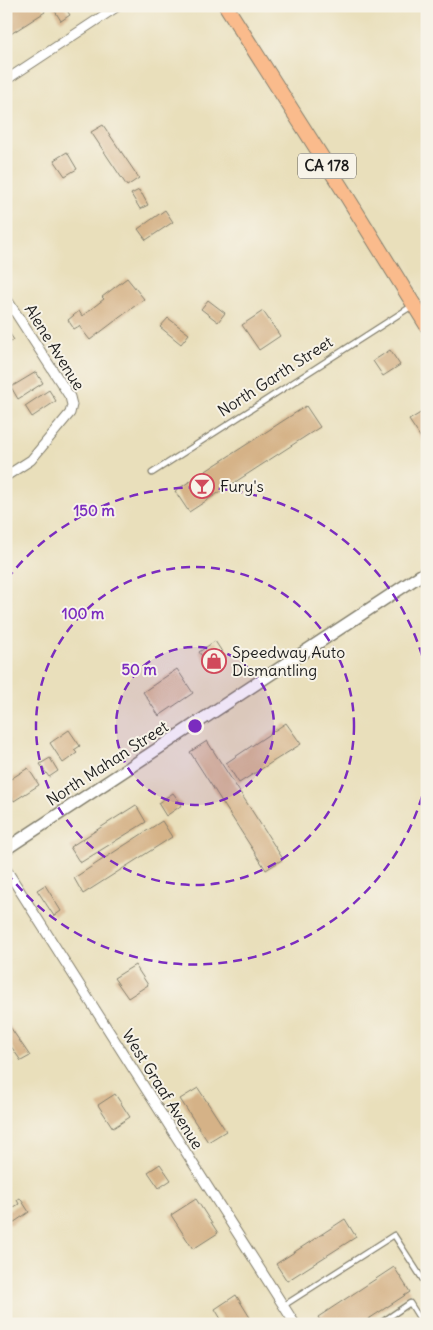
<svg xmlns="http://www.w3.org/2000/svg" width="433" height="1330" viewBox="0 0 433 1330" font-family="Delius,sans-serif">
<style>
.building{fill:#d5b287}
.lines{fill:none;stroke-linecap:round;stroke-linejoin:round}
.service-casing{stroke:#827e6c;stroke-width:7}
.minor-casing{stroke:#827e6c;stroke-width:11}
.tertiary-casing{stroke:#827e6c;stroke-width:14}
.primary-casing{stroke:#827e6c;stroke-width:16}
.service{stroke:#fff;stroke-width:4.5}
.minor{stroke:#fff;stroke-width:9}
.tertiary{stroke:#fff;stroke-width:11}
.primary{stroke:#fabb8c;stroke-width:14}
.ring{fill:none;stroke:#7b2cbf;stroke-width:2.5;stroke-dasharray:9 6}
.labels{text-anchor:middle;stroke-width:4;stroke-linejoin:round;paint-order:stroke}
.shield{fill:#f7f3e8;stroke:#5e5c59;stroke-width:1}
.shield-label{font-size:15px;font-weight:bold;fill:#1c1c1c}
.street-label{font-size:16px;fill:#1c1c1c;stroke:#f7f3e8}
.poi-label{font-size:16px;fill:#1c1c1c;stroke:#f7f3e8;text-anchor:start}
.centre{fill:#7b2cbf;stroke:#f7f3e8;stroke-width:2.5}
.ring-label{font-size:15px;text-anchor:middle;font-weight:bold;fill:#7b2cbf;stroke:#f7f3e8;stroke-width:4;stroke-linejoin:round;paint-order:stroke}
</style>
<rect width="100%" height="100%" fill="#f7f3e8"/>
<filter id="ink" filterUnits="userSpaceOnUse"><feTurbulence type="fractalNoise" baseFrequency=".02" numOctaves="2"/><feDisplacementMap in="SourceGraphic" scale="10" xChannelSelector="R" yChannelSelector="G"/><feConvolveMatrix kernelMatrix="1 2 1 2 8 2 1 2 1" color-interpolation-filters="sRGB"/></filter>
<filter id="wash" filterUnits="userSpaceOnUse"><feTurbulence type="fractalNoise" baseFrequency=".0096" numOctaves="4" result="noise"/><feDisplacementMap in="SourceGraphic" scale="20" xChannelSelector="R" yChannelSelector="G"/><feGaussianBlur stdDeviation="1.12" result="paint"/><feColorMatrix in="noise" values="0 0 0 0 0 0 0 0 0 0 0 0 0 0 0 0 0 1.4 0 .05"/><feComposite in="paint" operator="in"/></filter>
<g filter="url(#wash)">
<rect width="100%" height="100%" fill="#e9dfbb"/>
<g id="blocks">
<path class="building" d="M14,6H42L45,12L6,37V11Z
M52,6H64L70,15L61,21Z
M103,125L139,178L127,186L91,132Z
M67,152L77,169L65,176L54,160Z
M139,190L141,194H142L148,205L140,209L131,194Z
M165,210L173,222L146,240L138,229Z
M127,278L144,299L90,340L79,326L74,329L68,320L79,311L82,316L104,299L102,297Z
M208,300L225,313L218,322L201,309Z
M263,311L280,336L259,350L242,325Z
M168,318L189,334L181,344L160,327Z
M8,331L14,340L6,345V332Z
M390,350L400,365L383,376L373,361Z
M36,372L43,383L18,399L11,387Z
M49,390L56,401L32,417L25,406Z
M306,406L320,427L189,512L175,491Z
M427,409V447L409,420Z
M215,641L226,658L211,669L199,652Z
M177,669L193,693L159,716L143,692Z
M286,723L301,744L239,783L226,763Z
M69,730L80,746L74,750L77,753L63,763L50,743Z
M207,741L283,859L266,870L190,752Z
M50,758L58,771L49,777L40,764Z
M28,768L39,785L14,801L6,789V782Z
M173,793L182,805L166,816L158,803Z
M136,805L146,822L80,863L70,847Z
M162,821L172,837L83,894L74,878Z
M45,885L61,911L54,916L37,890Z
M135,965L148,985L128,998L114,978Z
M6,1021L30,1056L21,1061L6,1039Z
M6,1054L13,1065L6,1069Z
M198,1088L226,1131L208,1142L180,1099Z
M115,1094L130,1117L113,1128L98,1105Z
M160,1164L171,1180L159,1188L148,1172Z
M20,1198L29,1212L10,1225L6,1220V1212L19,1204L17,1200Z
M196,1199L218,1233L193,1249L171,1215Z
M345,1219L356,1237L287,1281L276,1264Z
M394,1267L410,1292L361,1324H322L318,1317Z
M236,1295L254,1324H224L215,1309Z"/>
</g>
</g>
<g filter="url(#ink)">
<use href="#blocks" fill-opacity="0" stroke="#827e6c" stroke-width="1"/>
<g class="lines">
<defs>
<path id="service" d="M152,473L412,306
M283,1306L394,1235L427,1286
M379,1324L410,1303L423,1324"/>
<path id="minor" d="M6,80L118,6
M6,298L70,397L72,405L70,413L31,460L6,476
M6,869L295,1324"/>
<path id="tertiary" d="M6,849L427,571"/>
<path id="primary" d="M226,6L346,195L427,326"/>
</defs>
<use href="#service" class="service-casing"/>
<use href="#minor" class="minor-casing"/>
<use href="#tertiary" class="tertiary-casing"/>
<use href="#primary" class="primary-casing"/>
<use href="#service" class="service"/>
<use href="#minor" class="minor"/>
<use href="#tertiary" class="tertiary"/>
<use href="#primary" class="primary"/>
</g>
</g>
<circle cx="195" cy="726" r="79" fill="#7b2cbf" fill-opacity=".12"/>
<g class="ring">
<circle cx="195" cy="726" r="79"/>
<circle cx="195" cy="726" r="159"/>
<path d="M426 782A238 238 0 0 1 7 873M7 579A238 238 0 0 1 426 670"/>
</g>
<defs>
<symbol id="bar-ring" viewBox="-11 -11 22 22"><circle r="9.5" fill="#f7f3e8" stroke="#d1495b" stroke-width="1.5"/><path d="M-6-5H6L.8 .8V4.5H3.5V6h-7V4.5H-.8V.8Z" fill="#d1495b"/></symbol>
<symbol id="shop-ring" viewBox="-11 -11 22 22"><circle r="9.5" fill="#f7f3e8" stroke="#d1495b" stroke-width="1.5"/><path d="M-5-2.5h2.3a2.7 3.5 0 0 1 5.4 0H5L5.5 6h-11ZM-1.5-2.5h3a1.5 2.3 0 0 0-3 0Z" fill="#d1495b"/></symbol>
</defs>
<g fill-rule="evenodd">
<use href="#bar-ring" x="188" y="472" width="28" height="28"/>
<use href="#shop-ring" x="200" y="647" width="28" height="28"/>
</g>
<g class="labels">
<rect class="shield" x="298" y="153.5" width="58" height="25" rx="4"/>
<g class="shield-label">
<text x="327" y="171">CA 178</text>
</g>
<g class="street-label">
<text transform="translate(55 347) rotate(58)" y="6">Alene Avenue</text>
<text transform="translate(275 376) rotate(-33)" y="6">North Garth Street</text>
<text transform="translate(107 763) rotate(-33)" y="6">North Mahan Street</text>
<text transform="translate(163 1089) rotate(58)" y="6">West Graaf Avenue</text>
</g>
<g class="poi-label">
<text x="220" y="492">Fury's</text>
<text x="232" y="658">Speedway Auto<tspan x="232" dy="18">Dismantling</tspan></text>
</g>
</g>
<circle cx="195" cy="726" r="8" class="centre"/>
<g class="ring-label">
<text x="94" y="516">150 m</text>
<text x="83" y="619">100 m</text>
<text x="139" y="675">50 m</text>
</g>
<rect width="433" height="1330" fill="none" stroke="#f7f3e8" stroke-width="25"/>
</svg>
